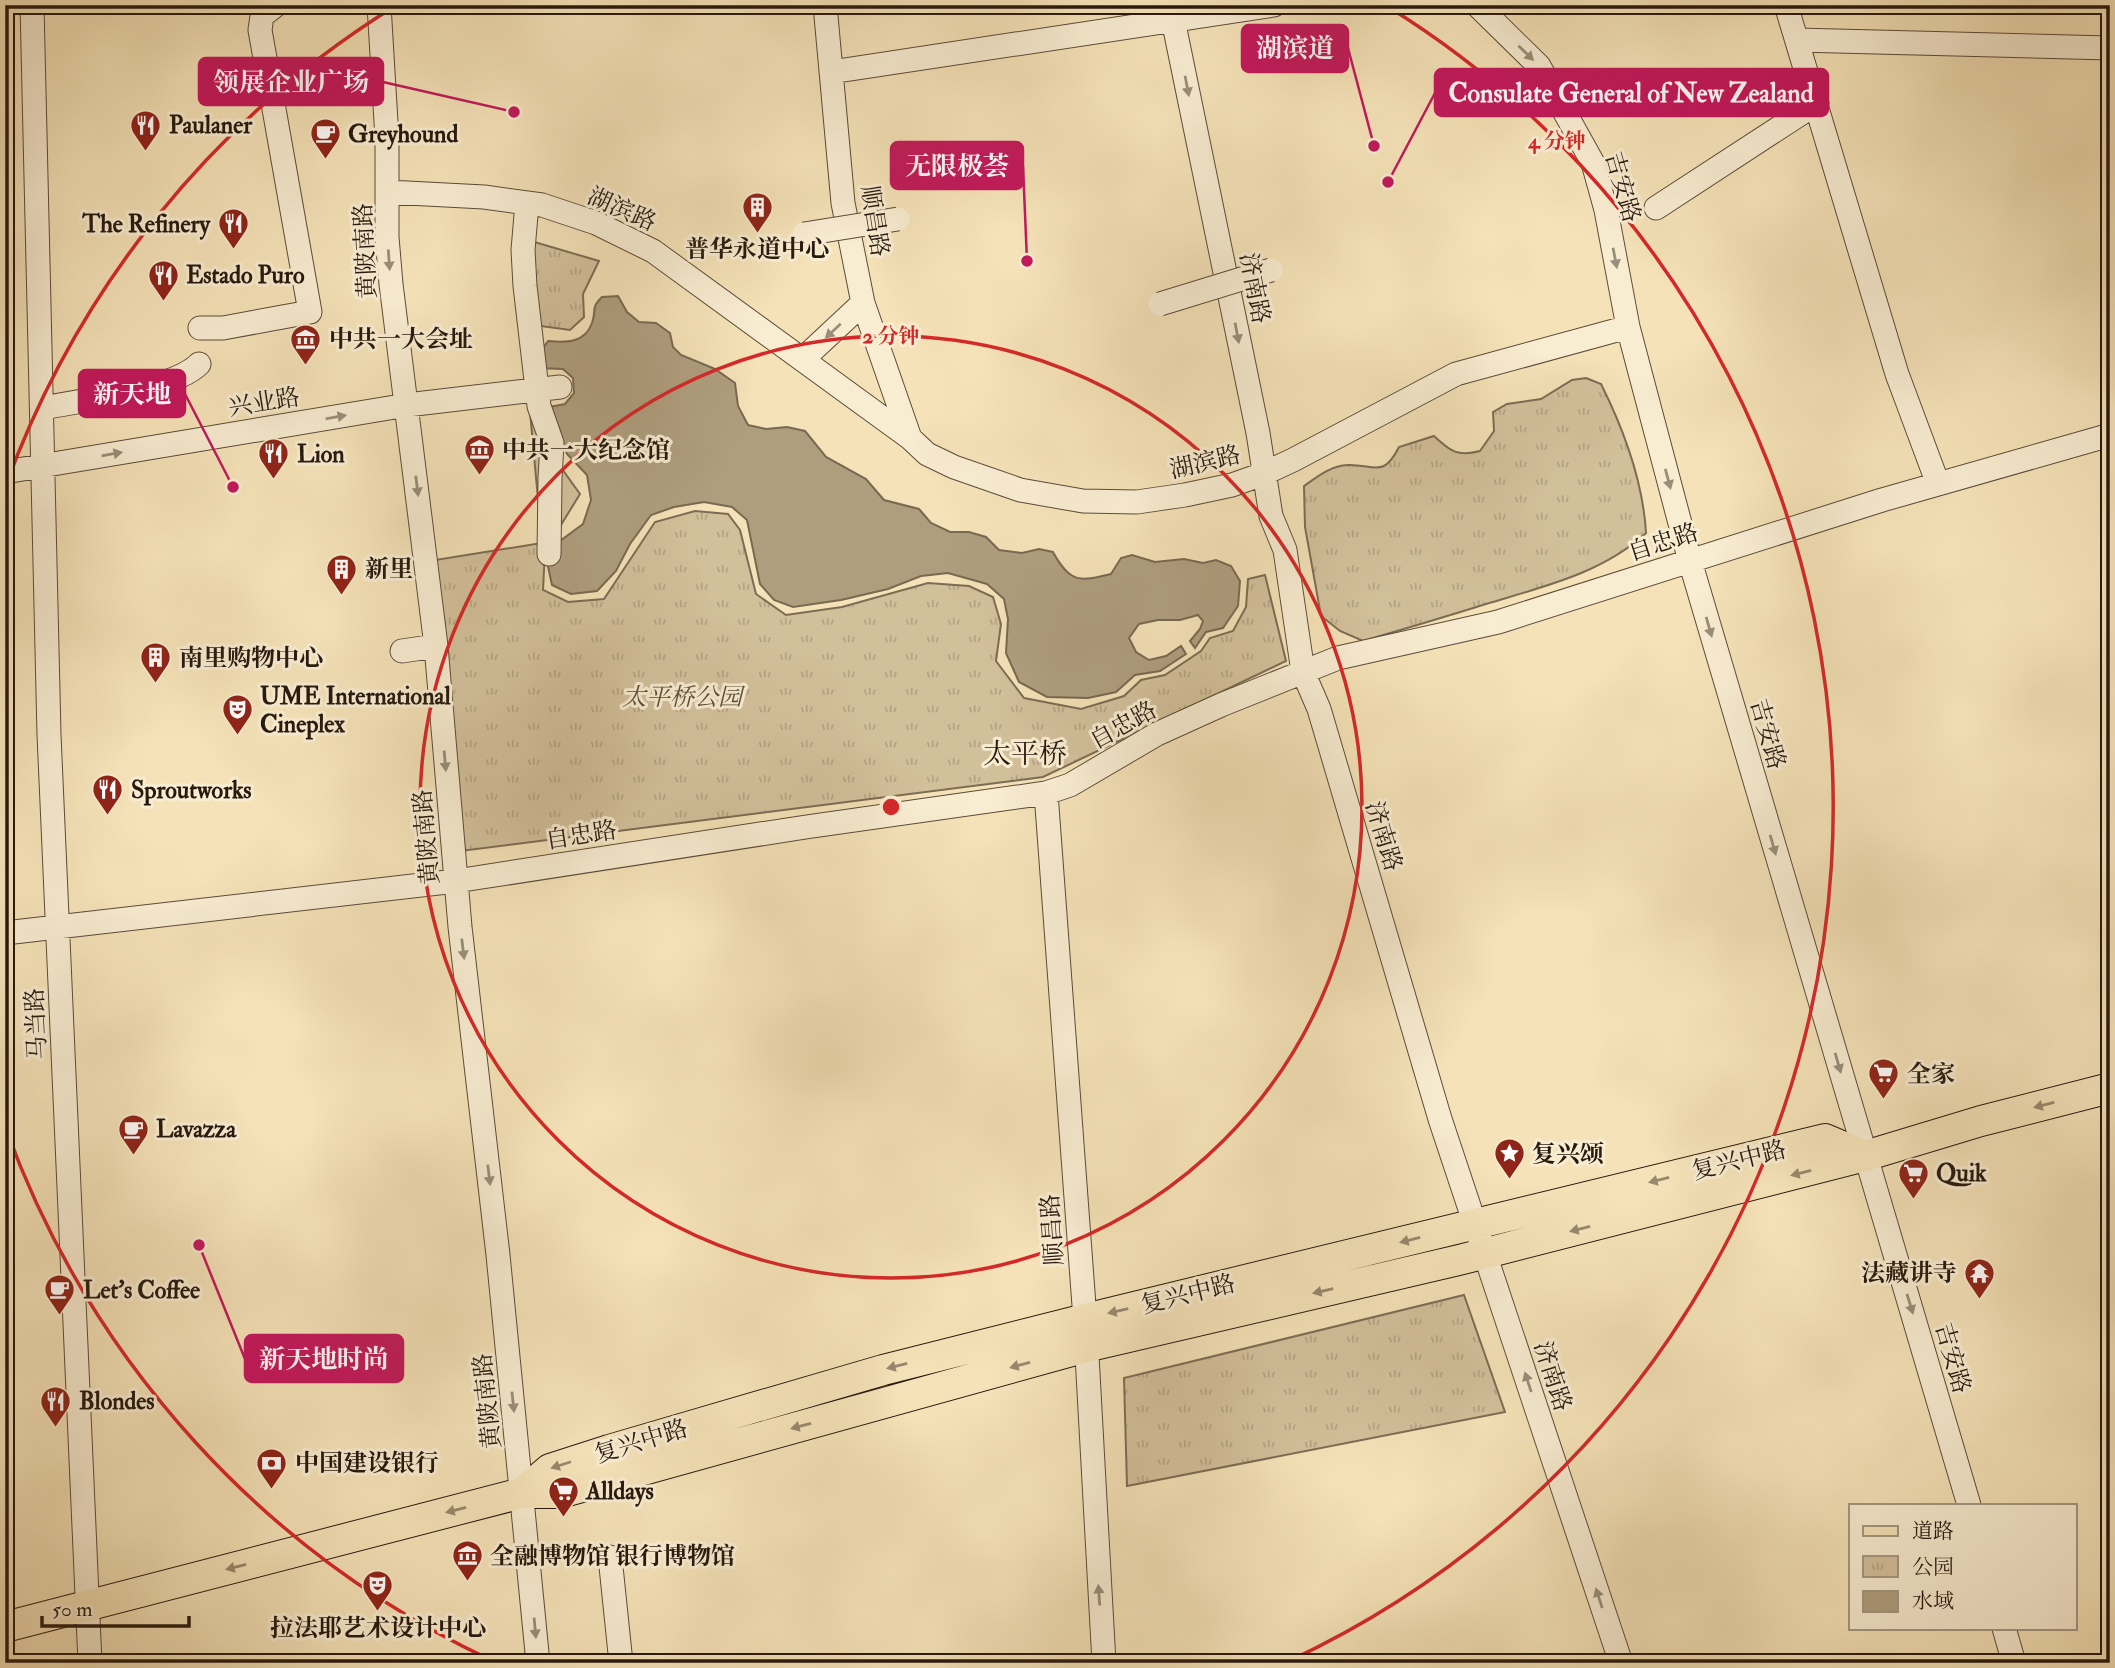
<svg xmlns="http://www.w3.org/2000/svg" width="2115" height="1668" viewBox="0 0 2115 1668" font-family="'IM FELL Double Pica','Noto Serif SC',serif">
<style>
.park{fill:url(#park-tufts);stroke:#7d6c54;stroke-width:2}
.water{fill:#af9e7e;stroke:#796951;stroke-width:2}
.lines{fill:none;stroke-linecap:round;stroke-linejoin:round}
.minor-casing{stroke:#5b4b38;stroke-width:25}
.major-casing{stroke:#28190e;stroke-width:32}
.minor{stroke:#f8ecd1;stroke-width:23}
.major{stroke:#f5e2b8;stroke-width:30}
.minor-bridge-casing{stroke:#5b4b38;stroke-width:25;stroke-linecap:butt}
.minor-bridge{stroke:#f8ecd1;stroke-width:23}
.oneway{fill:#9a8d79}
.oneway2{fill:#99886c}
.ring{fill:none;stroke:#d62828;stroke-width:3.5}
.labels{text-anchor:middle;stroke-width:6;stroke-linejoin:round;paint-order:stroke}
.poi-label{font-size:24px;font-weight:bold;fill:#28190e;stroke:#f8ecd1;text-anchor:start}
.street-label{font-size:24px;fill:#28190e;stroke:#f8ecd1}
.park-label{font-size:24px;font-style:italic;fill:#5b4b38;stroke:#f8ecd1}
.quarter-label{font-size:28px;fill:#28190e;stroke:#f8ecd1}
.centre{fill:#d62828;stroke:#f8ecd1;stroke-width:3.5}
.ring-label{font-size:21px;text-anchor:middle;font-weight:bold;fill:#d62828;stroke:#f8ecd1;stroke-width:6;stroke-linejoin:round;paint-order:stroke}
.leader{fill:none;stroke:#c2185b;stroke-width:2.5}
.callout-dot{fill:#c2185b;stroke:#f8ecd1;stroke-width:2.5}
.callout{fill:#c2185b;stroke:#c2185b;stroke-width:2.5}
.callout-label{font-size:26px;text-anchor:middle;font-weight:bold;fill:#fff}
</style>
<defs>
<pattern id="park-tufts" width="24" height="20" patternUnits="userSpaceOnUse" patternTransform="scale(1.75)"><rect width="24" height="20" fill="#d2c09b"/><path d="M3 7l-1-3M5 7V3M7 7l1-3M15 17l-1-3M17 17v-4M19 17l1-3" fill="none" stroke="#b4a484"/></pattern>
</defs>
<rect width="100%" height="100%" fill="#f5e2b8"/>
<filter id="stains"><feTurbulence type="fractalNoise" baseFrequency=".00286" numOctaves="4"/><feColorMatrix values="0 0 0 0 .2 0 0 0 0 .09 0 0 0 0 .02 0 0 0 .5 -.17"/></filter>
<radialGradient id="worn" r=".72"><stop offset=".6" stop-color="#630" stop-opacity="0"/><stop offset="1" stop-color="#630" stop-opacity=".3"/></radialGradient>
<path class="park" d="M514,236L599,261L583,294L584,317L570,330L541,326L528,350L560,466L580,494L545,551L543,590L568,602L604,599L655,522L695,511L728,514L740,530L756,594L786,615L842,607L928,583L969,586L993,597L1001,624L996,661L1024,698L1081,709L1124,696L1141,680L1165,675L1201,651L1210,638L1233,631L1246,607L1248,579L1265,575L1286,661L1043,777L461,851L429,561L542,543Z
M1586,378L1601,384C1624,430 1643,481 1646,533C1603,573 1542,587 1486,604C1445,617 1404,629 1363,641L1340,631L1321,616L1305,527L1304,486C1318,476 1330,466 1348,465C1374,464 1383,479 1399,447L1434,436C1450,451 1457,457 1480,451L1494,431L1493,412L1507,404L1541,399L1572,380Z
M1464,1295L1505,1412L1127,1486L1124,1378Z"/>
<path class="water" d="M618,296L627,312L639,322L656,323L670,333L673,347L681,355L715,369L735,383L738,406L748,425L766,429L787,427L805,431L826,457L866,479L884,500L919,509L931,523L950,532H969L986,537L999,550L1022,553L1039,549L1053,552C1070,583 1079,582 1111,574L1121,558L1132,555L1155,562L1184,559L1203,563L1216,560L1231,566L1240,581L1238,606L1223,628L1206,632L1195,648L1190,641L1200,629L1203,621L1198,615L1180,620H1158L1139,624L1129,638L1136,652L1149,660L1166,656L1181,646L1186,654L1160,671L1135,675L1116,692L1088,698L1047,697L1019,682L1006,653L1008,619L1004,599L987,584L948,573L921,576L888,589L841,600L793,607L774,600L760,584L747,520L732,507L704,502L674,507L651,515L630,544L616,571L597,591L571,594L552,585L547,562L560,541L583,524L591,500L587,475L567,454L549,407L565,404L574,393L573,378L563,369L539,368L541,351L548,341C566,343 585,343 592,323C597,309 590,309 602,297Z"/>
<g class="lines">
<defs>
<path id="minor" d="M32,5L49,735L90,1663
M379,5L387,139V237L391,284L436,646L460,927L498,1255L538,1663
M825,5L843,203L863,303L910,438
M1170,5L1258,433L1271,516L1285,550L1303,672L1319,709L1440,1119L1621,1663
M1477,5L1539,66L1593,163L1606,210L1628,327L1690,561L1969,1505
M1786,5L1897,374L1938,484
M1797,40L2110,48
M831,72L1274,5
M388,192L484,197L542,205L596,223L653,251L910,438L927,454L954,467L1020,490L1083,501L1137,502L1185,495L1232,485L1263,474L1293,460L1456,374L1628,327
M527,203L523,250L525,286L539,406L552,443L550,478L549,554
M1656,208L1817,103
M200,328H223L310,312L260,30L262,16L276,5
M803,359L863,303
M43,408C82,400 173,390 199,364
M5,472L407,405L560,387
M402,651L436,646
M1046,793L1085,1319L1104,1663
M5,933L456,881L806,827L1046,793L1070,785L1157,734L1221,705L1338,658L1498,622L1882,500L2110,435
M610,1557L621,1663
M2004,1628L2014,1663"/>
<path id="major" d="M522,1493L550,1469L609,1450L883,1370L1085,1319L1825,1139L1865,1156
M5,1627L522,1493H560L1086,1347L1459,1260L1865,1156L1981,1121L2110,1088"/>
</defs>
<use href="#minor" class="minor-casing"/>
<use href="#major" class="major-casing"/>
<use href="#minor" class="minor"/>
<use href="#major" class="major"/>
<defs>
<path id="minor-bridge" d="M804,234L898,219
M1160,304L1271,270"/>
</defs>
<use href="#minor-bridge" class="minor-bridge-casing"/>
<use href="#minor-bridge" class="minor-bridge"/>
</g>
<defs><path id="oneway-solid" d="M-6-.8H1V-3.2L6.5 0L1 3.2V.8H-6Z" transform="scale(1.75)"/></defs>
<g class="oneway">
<use href="#oneway-solid" transform="translate(1526 53) rotate(44)"/>
<use href="#oneway-solid" transform="translate(1187 86) rotate(79)"/>
<use href="#oneway-solid" transform="translate(1615 258) rotate(79)"/>
<use href="#oneway-solid" transform="translate(389 260) rotate(86)"/>
<use href="#oneway-solid" transform="translate(833 331) rotate(137)"/>
<use href="#oneway-solid" transform="translate(1237 333) rotate(79)"/>
<use href="#oneway-solid" transform="translate(336 417) rotate(-10)"/>
<use href="#oneway-solid" transform="translate(112 454) rotate(-10)"/>
<use href="#oneway-solid" transform="translate(1668 479) rotate(75)"/>
<use href="#oneway-solid" transform="translate(417 486) rotate(83)"/>
<use href="#oneway-solid" transform="translate(1709 627) rotate(74)"/>
<use href="#oneway-solid" transform="translate(445 761) rotate(85)"/>
<use href="#oneway-solid" transform="translate(1773 845) rotate(74)"/>
<use href="#oneway-solid" transform="translate(463 949) rotate(83)"/>
<use href="#oneway-solid" transform="translate(1838 1063) rotate(74)"/>
<use href="#oneway-solid" transform="translate(489 1175) rotate(83)"/>
<use href="#oneway-solid" transform="translate(1910 1304) rotate(73)"/>
<use href="#oneway-solid" transform="translate(1528 1382) rotate(-108)"/>
<use href="#oneway-solid" transform="translate(513 1402) rotate(84)"/>
<use href="#oneway-solid" transform="translate(1099 1595) rotate(-94)"/>
<use href="#oneway-solid" transform="translate(1599 1598) rotate(-108)"/>
<use href="#oneway-solid" transform="translate(535 1628) rotate(85)"/>
</g>
<g class="oneway2">
<use href="#oneway-solid" transform="translate(2044 1105) rotate(166)"/>
<use href="#oneway-solid" transform="translate(1801 1173) rotate(166)"/>
<use href="#oneway-solid" transform="translate(1659 1180) rotate(166)"/>
<use href="#oneway-solid" transform="translate(1580 1229) rotate(166)"/>
<use href="#oneway-solid" transform="translate(1410 1240) rotate(166)"/>
<use href="#oneway-solid" transform="translate(1323 1291) rotate(167)"/>
<use href="#oneway-solid" transform="translate(1118 1311) rotate(167)"/>
<use href="#oneway-solid" transform="translate(1020 1365) rotate(165)"/>
<use href="#oneway-solid" transform="translate(897 1366) rotate(166)"/>
<use href="#oneway-solid" transform="translate(801 1426) rotate(165)"/>
<use href="#oneway-solid" transform="translate(561 1465) rotate(162)"/>
<use href="#oneway-solid" transform="translate(456 1510) rotate(166)"/>
<use href="#oneway-solid" transform="translate(236 1567) rotate(166)"/>
</g>
<g class="ring">
<circle cx="891" cy="807" r="471"/>
<path d="M493 1661A942 942 0 0 1 6 1129M6 485A942 942 0 0 1 392 8M1390 8A942 942 0 0 1 1289 1661"/>
</g>
<defs>
<symbol id="restaurant-pin" viewBox="-11 -11 22 30"><path d="M0 17L-7.5 6A9.5 9.5 0 1 1 7.5 6Z" fill="#8f2418" stroke="#f8ecd1"/><path d="M-5-6h1v4h1v-4h1v4h1v-4h1v5L-1.5 .5V6h-2V.5L-5-1ZM5-6V6H3V1.5H1.5Q1.5-4 5-6Z" fill="#fff"/></symbol>
<symbol id="cafe-pin" viewBox="-11 -11 22 30"><path d="M0 17L-7.5 6A9.5 9.5 0 1 1 7.5 6Z" fill="#8f2418" stroke="#f8ecd1"/><path d="M-5.5-4.5H6V0H3Q3 3.5 0 3.5H-2.5Q-5.5 3.5-5.5 0ZM3-3.2v2h1.7v-2ZM-6 4.5H4V6H-6Z" fill="#fff"/></symbol>
<symbol id="building-pin" viewBox="-11 -11 22 30"><path d="M0 17L-7.5 6A9.5 9.5 0 1 1 7.5 6Z" fill="#8f2418" stroke="#f8ecd1"/><path d="M-4-6H4V6H1V3H-1V6H-4ZM-2.5-4.3h1.7v1.8h-1.7ZM.8-4.3h1.7v1.8H.8ZM-2.5-1h1.7V.8h-1.7ZM.8-1h1.7V.8H.8Z" fill="#fff"/></symbol>
<symbol id="museum-pin" viewBox="-11 -11 22 30"><path d="M0 17L-7.5 6A9.5 9.5 0 1 1 7.5 6Z" fill="#8f2418" stroke="#f8ecd1"/><path d="M0-6L6-3V-2H-6V-3ZM-5-1h2V3h-2ZM-1-1h2V3h-2ZM3-1h2V3H3ZM-6 4H6V6H-6Z" fill="#fff"/></symbol>
<symbol id="theatre-pin" viewBox="-11 -11 22 30"><path d="M0 17L-7.5 6A9.5 9.5 0 1 1 7.5 6Z" fill="#8f2418" stroke="#f8ecd1"/><path d="M-5-5.5Q0-4 5-5.5V0Q5 5 0 6Q-5 5-5 0ZM-3.3-2.5H-1v1.5H-3.3ZM1-2.5H3.3v1.5H1ZM-2.8 1Q0 5.5 2.8 1Z" fill="#fff"/></symbol>
<symbol id="supermarket-pin" viewBox="-11 -11 22 30"><path d="M0 17L-7.5 6A9.5 9.5 0 1 1 7.5 6Z" fill="#8f2418" stroke="#f8ecd1"/><path d="M-6-5.5h2.5l.6 2H6L4.5 2H-2.5L-4.4-4H-6ZM-1.5 3.2a1.3 1.3 0 1 0 .1 0ZM3 3.2a1.3 1.3 0 1 0 .1 0Z" fill="#fff"/></symbol>
<symbol id="sight-pin" viewBox="-11 -11 22 30"><path d="M0 17L-7.5 6A9.5 9.5 0 1 1 7.5 6Z" fill="#8f2418" stroke="#f8ecd1"/><path d="M0-6L1.8-2.2L6-1.7L2.9 1.2L3.7 5.4L0 3.3L-3.7 5.4L-2.9 1.2L-6-1.7L-1.8-2.2Z" fill="#fff"/></symbol>
<symbol id="temple-pin" viewBox="-11 -11 22 30"><path d="M0 17L-7.5 6A9.5 9.5 0 1 1 7.5 6Z" fill="#8f2418" stroke="#f8ecd1"/><path d="M0-6L5-2H3V0L6.5 2.5H4V6H1.5V3h-3V6H-4V2.5H-6.5L-3 0V-2H-5Z" fill="#fff"/></symbol>
<symbol id="bank-pin" viewBox="-11 -11 22 30"><path d="M0 17L-7.5 6A9.5 9.5 0 1 1 7.5 6Z" fill="#8f2418" stroke="#f8ecd1"/><path d="M-6-4H6V4H-6ZM0-2.3a2.3 2.3 0 1 0 0 4.6a2.3 2.3 0 1 0 0-4.6Z" fill="#fff"/></symbol>
</defs>
<g fill-rule="evenodd">
<use href="#restaurant-pin" x="128" y="108" width="35" height="47"/>
<use href="#cafe-pin" x="308" y="116" width="35" height="47"/>
<use href="#building-pin" x="740" y="190" width="35" height="47"/>
<use href="#restaurant-pin" x="216" y="206" width="35" height="47"/>
<use href="#restaurant-pin" x="146" y="258" width="35" height="47"/>
<use href="#museum-pin" x="288" y="322" width="35" height="47"/>
<use href="#museum-pin" x="462" y="432" width="35" height="47"/>
<use href="#restaurant-pin" x="256" y="436" width="35" height="47"/>
<use href="#building-pin" x="324" y="552" width="35" height="47"/>
<use href="#building-pin" x="138" y="640" width="35" height="47"/>
<use href="#theatre-pin" x="220" y="692" width="35" height="47"/>
<use href="#restaurant-pin" x="90" y="772" width="35" height="47"/>
<use href="#supermarket-pin" x="1866" y="1056" width="35" height="47"/>
<use href="#cafe-pin" x="116" y="1112" width="35" height="47"/>
<use href="#sight-pin" x="1492" y="1136" width="35" height="47"/>
<use href="#supermarket-pin" x="1896" y="1156" width="35" height="47"/>
<use href="#temple-pin" x="1962" y="1256" width="35" height="47"/>
<use href="#cafe-pin" x="42" y="1272" width="35" height="47"/>
<use href="#restaurant-pin" x="38" y="1384" width="35" height="47"/>
<use href="#bank-pin" x="254" y="1446" width="35" height="47"/>
<use href="#supermarket-pin" x="546" y="1474" width="35" height="47"/>
<use href="#museum-pin" x="450" y="1538" width="35" height="47"/>
<use href="#theatre-pin" x="360" y="1568" width="35" height="47"/>
</g>
<g class="labels">
<g class="poi-label">
<text x="169" y="133">Paulaner</text>
<text x="348" y="142">Greyhound</text>
<text x="210" y="232" text-anchor="end">The Refinery</text>
<text x="757" y="257" text-anchor="middle">普华永道中心</text>
<text x="186" y="283">Estado Puro</text>
<text x="329" y="347">中共一大会址</text>
<text x="502" y="458">中共一大纪念馆</text>
<text x="297" y="462">Lion</text>
<text x="365" y="577">新里</text>
<text x="179" y="666">南里购物中心</text>
<text x="260" y="704">UME International<tspan x="260" dy="28">Cineplex</tspan></text>
<text x="131" y="798">Sproutworks</text>
<text x="1907" y="1082">全家</text>
<text x="156" y="1137">Lavazza</text>
<text x="1532" y="1162">复兴颂</text>
<text x="1936" y="1181">Quik</text>
<text x="1957" y="1281" text-anchor="end">法藏讲寺</text>
<text x="83" y="1298">Let's Coffee</text>
<text x="79" y="1409">Blondes</text>
<text x="295" y="1471">中国建设银行</text>
<text x="586" y="1499">Alldays</text>
<text x="490" y="1564">全融博物馆 银行博物馆</text>
<text x="378" y="1636" text-anchor="middle">拉法耶艺术设计中心</text>
</g>
<g class="street-label">
<text transform="translate(1623 187) rotate(74)" y="8">吉安路</text>
<text transform="translate(622 209) rotate(24)" y="8">湖滨路</text>
<text transform="translate(875 221) rotate(81)" y="8">顺昌路</text>
<text transform="translate(365 251) rotate(-93)" y="8">黄陂南路</text>
<text transform="translate(1255 288) rotate(79)" y="8">济南路</text>
<text transform="translate(264 402) rotate(-9)" y="8">兴业路</text>
<text transform="translate(1205 462) rotate(-13)" y="8">湖滨路</text>
<text transform="translate(1663 542) rotate(-18)" y="8">自忠路</text>
<text transform="translate(1123 725) rotate(-29)" y="8">自忠路</text>
<text transform="translate(1768 734) rotate(74)" y="8">吉安路</text>
<text transform="translate(581 835) rotate(-9)" y="8">自忠路</text>
<text transform="translate(1384 836) rotate(73)" y="8">济南路</text>
<text transform="translate(426 837) rotate(-95)" y="8">黄陂南路</text>
<text transform="translate(36 1024) rotate(-93)" y="8">马当路</text>
<text transform="translate(1739 1160) rotate(-14)" y="8">复兴中路</text>
<text transform="translate(1052 1230) rotate(-94)" y="8">顺昌路</text>
<text transform="translate(1188 1294) rotate(-14)" y="8">复兴中路</text>
<text transform="translate(1953 1358) rotate(74)" y="8">吉安路</text>
<text transform="translate(1553 1376) rotate(72)" y="8">济南路</text>
<text transform="translate(487 1401) rotate(-96)" y="8">黄陂南路</text>
<text transform="translate(641 1441) rotate(-17)" y="8">复兴中路</text>
</g>
<g class="park-label">
<text x="682" y="705">太平桥公园</text>
</g>
<g class="quarter-label">
<text x="1025" y="763">太平桥</text>
</g>
</g>
<circle cx="891" cy="807" r="10" class="centre"/>
<g class="ring-label">
<text x="1557" y="148">4 分钟</text>
<text x="891" y="343">2 分钟</text>
</g>
<path class="leader" d="M1374 146L1348 48M514 112L383 82M1388 182L1435 93M1027 261L1023 166M233 487L185 394M199 1245L245 1359"/>
<g class="callout-dot">
<circle cx="1374" cy="146" r="7"/>
<circle cx="514" cy="112" r="7"/>
<circle cx="1388" cy="182" r="7"/>
<circle cx="1027" cy="261" r="7"/>
<circle cx="233" cy="487" r="7"/>
<circle cx="199" cy="1245" r="7"/>
</g>
<g class="callout">
<rect x="1242" y="25" width="106" height="47" rx="7"/>
<rect x="199" y="58" width="184" height="47" rx="7"/>
<rect x="1435" y="69" width="393" height="47" rx="7"/>
<rect x="891" y="142" width="132" height="47" rx="7"/>
<rect x="79" y="370" width="106" height="47" rx="7"/>
<rect x="245" y="1335" width="158" height="47" rx="7"/>
</g>
<g class="callout-label">
<text x="1295" y="57">湖滨道</text>
<text x="291" y="91">领展企业广场</text>
<text x="1631" y="102">Consulate General of New Zealand</text>
<text x="957" y="175">无限极荟</text>
<text x="132" y="403">新天地</text>
<text x="324" y="1368">新天地时尚</text>
</g>
<rect width="2115" height="1668" fill="none" stroke="#f5e2b8" stroke-width="28"/>
<rect x="7" y="7" width="2101" height="1654" fill="none" stroke="#28190e" stroke-width="3.5"/>
<rect x="14" y="14" width="2087" height="1640" fill="none" stroke="#28190e" stroke-width="2"/>
<rect x="1849" y="1504" width="228" height="126" fill="#f8ecd1" stroke="#a59883" stroke-width="2"/>
<rect x="1863" y="1526" width="35" height="10" fill="#f5e2b8" stroke="#a59883" stroke-width="2"/>
<text x="1912" y="1538" font-size="21" fill="#28190e">道路</text>
<rect x="1863" y="1556" width="35" height="21" fill="url(#park-tufts)" stroke="#a59883" stroke-width="2"/>
<text x="1912" y="1574" font-size="21" fill="#28190e">公园</text>
<rect x="1863" y="1591" width="35" height="21" fill="#af9e7e" stroke="#a59883" stroke-width="2"/>
<text x="1912" y="1608" font-size="21" fill="#28190e">水域</text>
<path d="M42 1616v10h147v-10" fill="none" stroke="#28190e" stroke-width="3.5"/>
<text x="52" y="1616" font-size="21" fill="#28190e" stroke="#f8ecd1" stroke-width="5" paint-order="stroke">50 m</text>
<rect width="100%" height="100%" filter="url(#stains)"/>
<rect width="100%" height="100%" fill="url(#worn)"/>
</svg>
